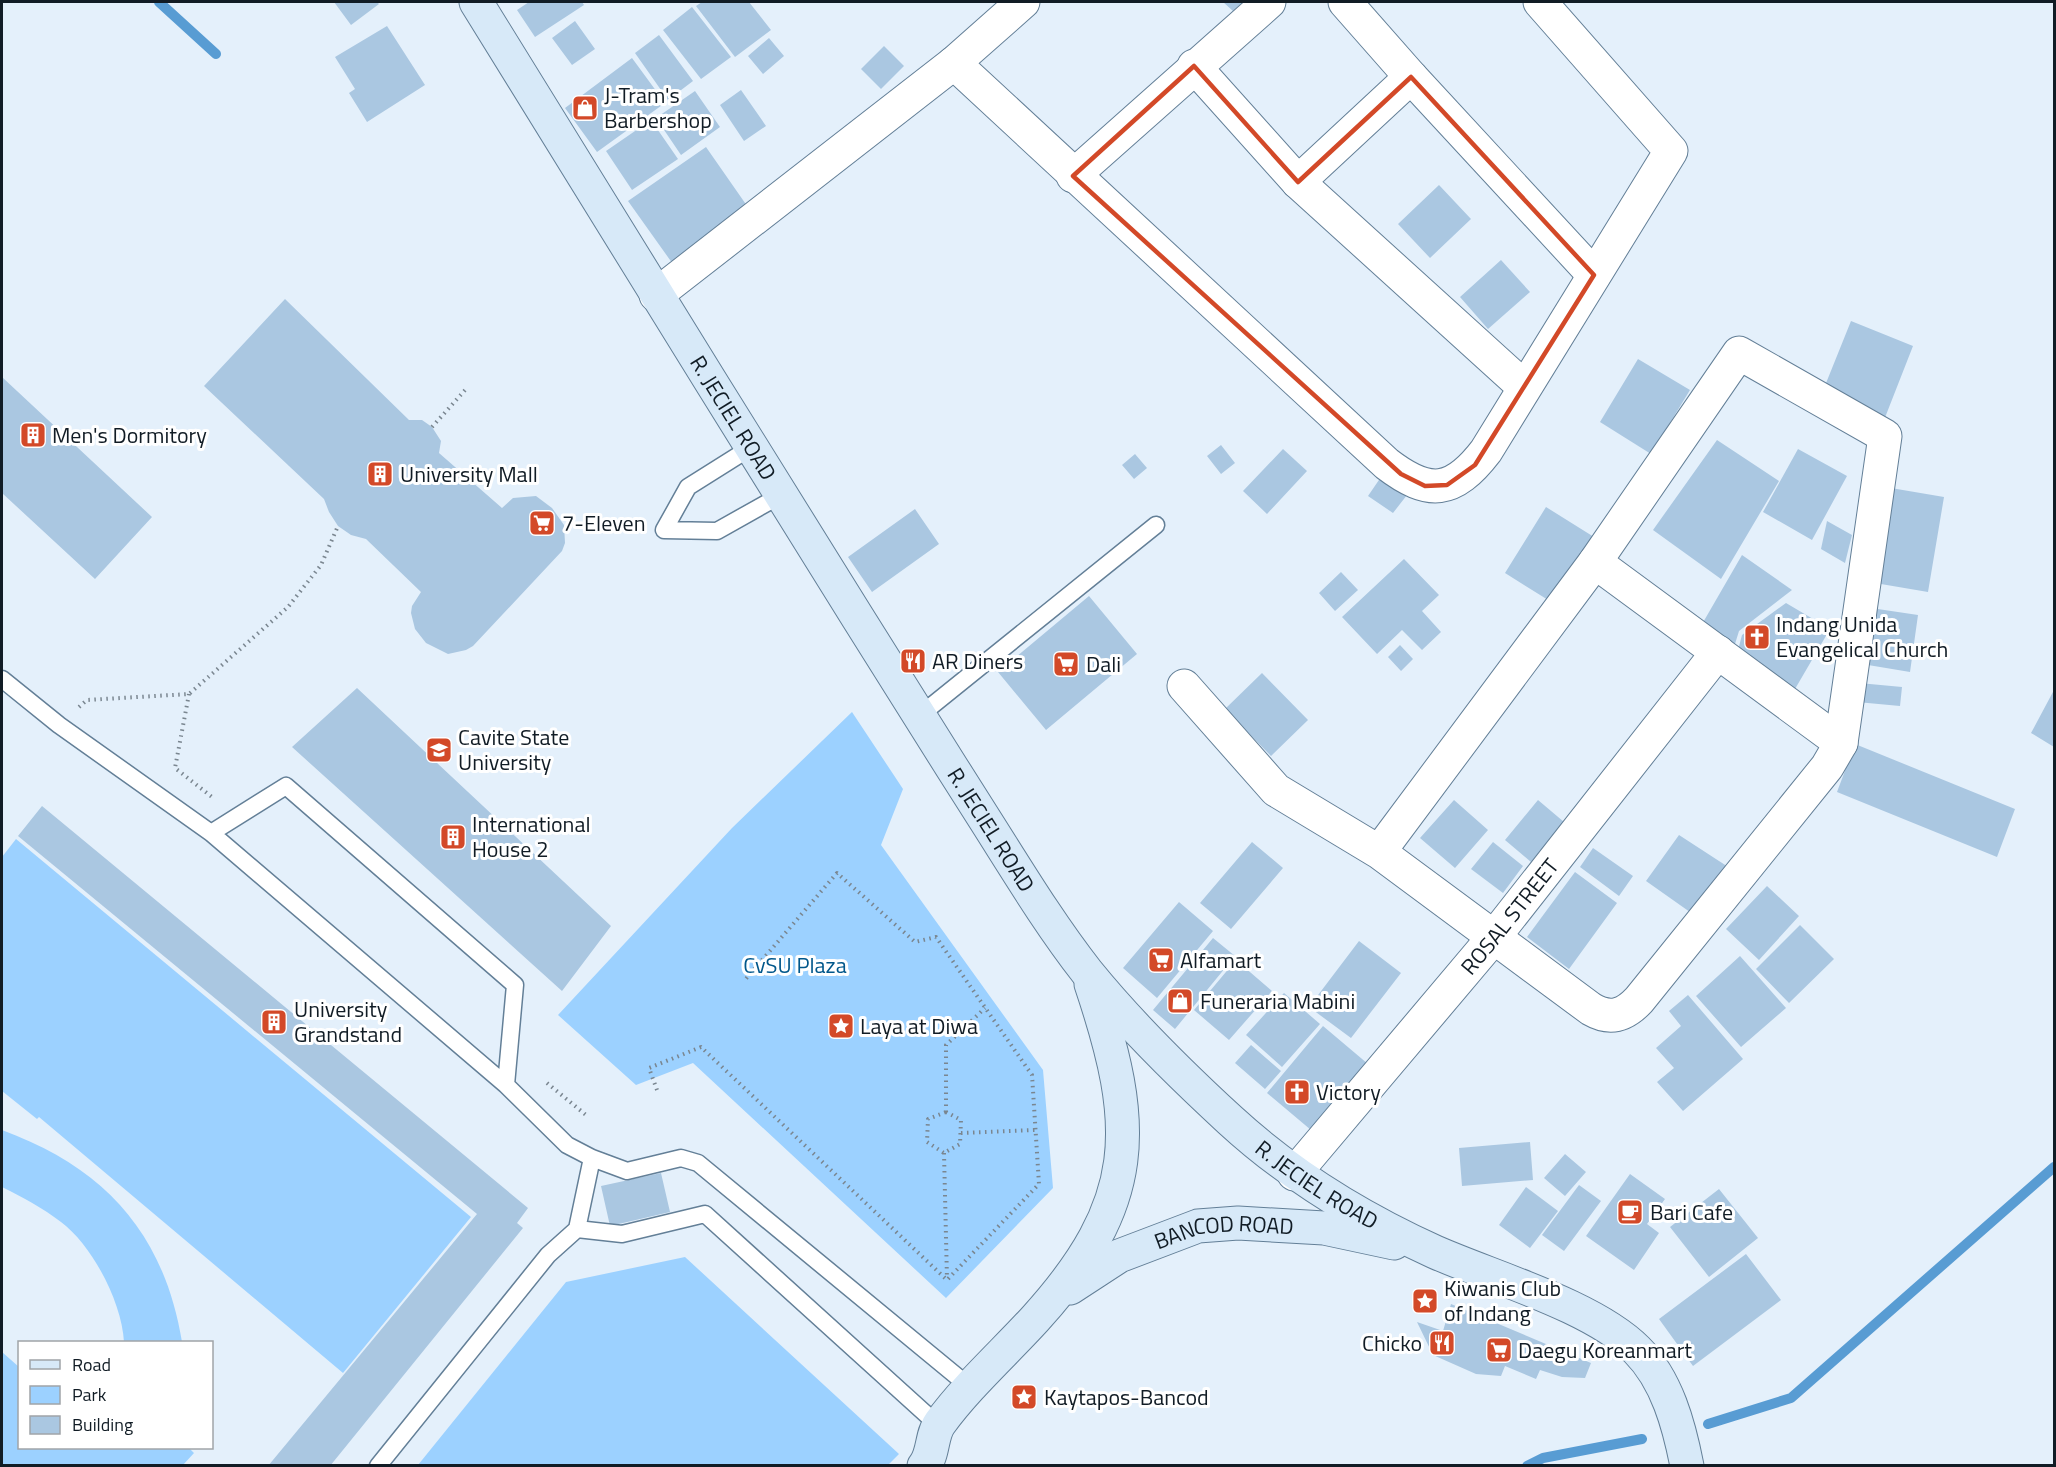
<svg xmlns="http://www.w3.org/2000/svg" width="2056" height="1467" viewBox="0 0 2056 1467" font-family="'Titillium Web',sans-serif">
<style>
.green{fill:#9cd1ff}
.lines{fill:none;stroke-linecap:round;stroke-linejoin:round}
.stream{stroke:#589cd3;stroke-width:10}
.building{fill:#aac7e1}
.lane-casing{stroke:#637f97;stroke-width:19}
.street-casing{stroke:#637f97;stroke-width:35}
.secondary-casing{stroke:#637f97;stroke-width:35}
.path{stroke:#7a8690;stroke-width:4;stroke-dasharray:1.5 4.5;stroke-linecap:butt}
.lane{stroke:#fff;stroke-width:16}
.street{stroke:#fff;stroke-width:33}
.secondary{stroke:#d7e9f8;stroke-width:33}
.marked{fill:none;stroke:#d34928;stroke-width:4.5;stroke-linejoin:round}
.labels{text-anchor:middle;stroke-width:6;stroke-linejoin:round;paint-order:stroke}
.poi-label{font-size:22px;fill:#111c25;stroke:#fff;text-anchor:start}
.street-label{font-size:22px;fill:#111c25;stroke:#fff}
.park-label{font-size:22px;fill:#01578b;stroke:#fff}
</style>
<rect width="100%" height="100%" fill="#e4f0fb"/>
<path class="green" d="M852,712L903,789L881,845L1043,1070L1053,1188L946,1298L693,1063L636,1085L558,1015L732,828Z
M16,839L471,1217L343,1373L39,1117L37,1119L2,1091V857Z
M2,1130C105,1168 164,1233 182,1342H124C122,1303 93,1246 61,1222C43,1208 22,1197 2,1187Z
M685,1257L899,1454L888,1465H418L566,1282Z
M2,1352L19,1367L20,1448H189L194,1453L183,1465H2Z"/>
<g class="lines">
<path class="stream" d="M159,2L216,54
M1708,1424L1791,1398L2054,1167
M1527,1466L1543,1458L1642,1439"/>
</g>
<path class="building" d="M334,2H377L379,4L351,25Z
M529,2H582L584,5L535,37L517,10Z
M702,2H749L771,30L735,57L696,6Z
M1223,2H1243L1233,11Z
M692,7L731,57L701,79L663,30Z
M575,21L595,49L572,65L552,38Z
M387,26L425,85L367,122L349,93L355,89L335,57Z
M659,35L693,81L668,100L635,53Z
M769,38L784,56L763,74L748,56Z
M884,46L904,66L881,89L861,69Z
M632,58L665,103L597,152L565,108Z
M741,90L766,126L744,141L720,105Z
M695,91L720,127L681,155L656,118Z
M651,120L678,159L632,190L606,151Z
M706,147L752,213L675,267L628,201Z
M1439,185L1471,219L1430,258L1398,224Z
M1501,260L1530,292L1488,329L1460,297Z
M285,299L409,420H422L432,427L441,441L439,453L502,508L513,498L536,496L552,508L564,525L565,543L562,551L473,646L466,650L448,654L426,643L415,629L411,613L412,606L421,592L366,539L351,535L338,526L329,512L324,499L204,386Z
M1851,321L1913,346L1877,438L1814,413Z
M1638,359L1690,390L1651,454L1600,422Z
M2,377L152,517L95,579L2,493Z
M1717,440L1779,481L1721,579L1653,530Z
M1221,445L1235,463L1221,474L1207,456Z
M1283,449L1307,471L1267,514L1243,491Z
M1798,449L1847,476L1812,540L1763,512Z
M1135,454L1147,468L1134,479L1122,465Z
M1381,477L1407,495L1393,513L1368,496Z
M1891,488L1944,497L1928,592L1875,583Z
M1546,507L1602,542L1561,608L1505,573Z
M915,509L939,544L872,592L848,557Z
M1827,521L1852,535L1845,563L1821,549Z
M1742,555L1792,590L1739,631L1731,657L1694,638Z
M1404,559L1439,595L1422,611L1441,632L1422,650L1402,630L1377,654L1342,617Z
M1341,572L1358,590L1335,611L1319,593Z
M1089,596L1137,654L1046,730L998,672Z
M1786,603L1830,629L1788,701L1732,673L1742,635Z
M1871,608L1918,615L1910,672L1862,664Z
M1400,645L1413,659L1401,671L1388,657Z
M1262,673L1308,720L1271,756L1225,709Z
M1859,683L1902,687L1900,706L1857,702Z
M357,688L611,926L562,991L292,747Z
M2054,690V747L2031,733Z
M1855,744L2015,809L1997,857L1837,792Z
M1454,800L1488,830L1455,868L1420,838Z
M1538,800L1564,822L1531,862L1505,840Z
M42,806L528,1208L517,1223L523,1228L330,1466H268L477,1214L18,836Z
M1679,835L1739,874L1697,917L1646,881Z
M1252,842L1283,868L1231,929L1200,903Z
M1493,842L1523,866L1503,893L1471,869Z
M1593,848L1633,876L1619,896L1580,867Z
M1575,872L1617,903L1569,969L1527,937Z
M1767,886L1799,916L1759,960L1726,929Z
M1179,902L1213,931L1157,998L1123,968Z
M1800,925L1834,959L1789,1003L1756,969Z
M1213,938L1235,956L1175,1029L1153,1010Z
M1359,941L1401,973L1351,1038L1309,1007Z
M1740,956L1786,1008L1741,1047L1696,996Z
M1236,960L1272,991L1229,1040L1194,1010Z
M1284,993L1320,1024L1282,1067L1246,1035Z
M1688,995L1743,1059L1683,1111L1657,1082L1674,1068L1656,1048L1681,1026L1669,1011Z
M1323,1026L1368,1064L1311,1130L1267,1093Z
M1251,1045L1281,1071L1265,1089L1235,1063Z
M1530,1142L1533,1180L1462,1186L1459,1148Z
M1565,1154L1586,1172L1565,1196L1544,1178Z
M661,1173L670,1212L610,1226L601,1186Z
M1630,1174L1665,1199L1647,1224L1659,1233L1634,1270L1586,1236Z
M1579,1185L1601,1201L1564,1251L1542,1235Z
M1526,1187L1558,1211L1530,1248L1499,1225Z
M1719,1189L1758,1238L1709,1277L1670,1227Z
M1746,1254L1781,1300L1693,1366L1659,1319Z
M1451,1304L1591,1363L1585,1378L1562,1377L1540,1370L1536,1379L1505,1366L1501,1376L1476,1374L1433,1355L1417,1322L1443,1331Z"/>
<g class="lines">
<defs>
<path id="lane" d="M750,448L688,487L664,530L717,531L781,495
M2,679L59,725L211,833L506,1085L567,1145L592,1158L627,1171L681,1158L698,1163L971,1388
M919,716L1156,525
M211,833L286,786L515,985L506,1085
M577,1229L622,1234L705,1214L938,1425
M378,1466L548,1255L577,1229L592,1158"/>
<g id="street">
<path d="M1345,2L1411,77L1594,275"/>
<path d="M954,63L1387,464C1429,496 1453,494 1486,451L1671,151L1540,2"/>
<path d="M1194,66L1298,182L1524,387"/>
<path d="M1073,176L1269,2"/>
<path d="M1298,182L1411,77"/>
<path d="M656,295L954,63L1023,2"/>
<path d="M1595,562L1841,743"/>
<path d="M1184,686L1276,790L1379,852L1591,1009C1610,1020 1624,1016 1639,1000L1827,767L1841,743L1885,436L1739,353L1595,562L1379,852"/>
<path id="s1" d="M1294,1174L1494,937L1718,652"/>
</g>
<g id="secondary">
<path id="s2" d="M476,2C603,208 730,413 858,618C902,688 945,757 989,826C1020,875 1051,926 1087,972C1130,1025 1180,1074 1230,1120C1291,1176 1360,1218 1435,1252C1494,1278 1593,1306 1637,1350C1667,1380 1679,1425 1687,1466"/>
<path id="s3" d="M1070,1288L1119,1256L1198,1226L1238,1223L1324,1228L1394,1243"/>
<path d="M924,1466C934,1454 931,1435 940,1423C967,1386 1004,1353 1035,1319C1141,1202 1139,1127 1091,984"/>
</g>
</defs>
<use href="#lane" class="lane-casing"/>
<use href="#street" class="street-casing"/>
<use href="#secondary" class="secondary-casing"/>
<path class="path" d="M432,427L466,389
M189,694L175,768L212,797
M79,707L87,700L189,694L288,607L321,565L338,526
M547,1083L586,1115
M657,1090L649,1068L701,1047L947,1280L1039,1184L1032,1075L936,937L915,942L837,873L744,981
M946,1112L961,1120L960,1144L944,1153L927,1142L928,1119Z
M946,1112V1045L985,1008
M961,1133L1035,1130
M944,1153L947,1279"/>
<use href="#lane" class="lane"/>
<use href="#street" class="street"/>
<use href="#secondary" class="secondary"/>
</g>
<path class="marked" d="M1194,66L1298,182L1411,77L1594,275L1475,465L1447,485L1425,486L1401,474L1073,176Z"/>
<defs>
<symbol id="shop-square" viewBox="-11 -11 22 22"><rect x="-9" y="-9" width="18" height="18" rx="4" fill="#d34928" stroke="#fff"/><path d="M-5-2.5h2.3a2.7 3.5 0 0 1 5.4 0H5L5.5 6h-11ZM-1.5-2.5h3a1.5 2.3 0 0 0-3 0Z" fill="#fff"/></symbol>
<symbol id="building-square" viewBox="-11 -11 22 22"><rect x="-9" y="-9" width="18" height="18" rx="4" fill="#d34928" stroke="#fff"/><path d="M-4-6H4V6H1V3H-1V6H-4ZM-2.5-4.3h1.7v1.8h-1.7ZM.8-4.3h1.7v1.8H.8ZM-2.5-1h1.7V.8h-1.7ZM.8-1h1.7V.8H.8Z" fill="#fff"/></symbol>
<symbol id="supermarket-square" viewBox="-11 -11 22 22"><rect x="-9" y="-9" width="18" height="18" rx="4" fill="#d34928" stroke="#fff"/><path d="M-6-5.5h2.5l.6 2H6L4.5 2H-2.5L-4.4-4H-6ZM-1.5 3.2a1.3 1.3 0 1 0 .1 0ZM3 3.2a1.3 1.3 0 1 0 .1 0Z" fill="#fff"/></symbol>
<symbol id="church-square" viewBox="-11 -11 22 22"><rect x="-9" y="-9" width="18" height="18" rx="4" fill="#d34928" stroke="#fff"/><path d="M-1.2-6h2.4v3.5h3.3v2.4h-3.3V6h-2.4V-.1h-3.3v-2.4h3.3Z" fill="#fff"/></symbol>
<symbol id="restaurant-square" viewBox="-11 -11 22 22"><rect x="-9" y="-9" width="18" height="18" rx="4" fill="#d34928" stroke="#fff"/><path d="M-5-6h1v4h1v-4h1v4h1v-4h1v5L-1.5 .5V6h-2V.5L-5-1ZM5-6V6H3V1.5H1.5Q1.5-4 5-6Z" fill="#fff"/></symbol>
<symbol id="university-square" viewBox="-11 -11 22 22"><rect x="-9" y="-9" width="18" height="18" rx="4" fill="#d34928" stroke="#fff"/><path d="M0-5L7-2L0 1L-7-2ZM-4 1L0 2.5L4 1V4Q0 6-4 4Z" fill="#fff"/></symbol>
<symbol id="sight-square" viewBox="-11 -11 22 22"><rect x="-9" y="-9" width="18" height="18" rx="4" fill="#d34928" stroke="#fff"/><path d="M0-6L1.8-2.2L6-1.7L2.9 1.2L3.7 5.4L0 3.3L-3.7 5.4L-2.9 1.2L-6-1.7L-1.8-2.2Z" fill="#fff"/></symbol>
<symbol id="cafe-square" viewBox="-11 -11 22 22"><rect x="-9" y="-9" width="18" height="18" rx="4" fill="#d34928" stroke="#fff"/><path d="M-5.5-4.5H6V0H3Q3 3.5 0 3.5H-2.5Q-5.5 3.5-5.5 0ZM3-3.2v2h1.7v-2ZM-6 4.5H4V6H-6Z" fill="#fff"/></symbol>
</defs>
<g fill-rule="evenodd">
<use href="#shop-square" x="570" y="93" width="30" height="30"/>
<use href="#building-square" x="18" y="420" width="30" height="30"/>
<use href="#building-square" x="365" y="459" width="30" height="30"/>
<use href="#supermarket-square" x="527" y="508" width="30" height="30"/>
<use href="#church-square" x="1742" y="622" width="30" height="30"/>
<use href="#restaurant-square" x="898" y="646" width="30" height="30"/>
<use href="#supermarket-square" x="1051" y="649" width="30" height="30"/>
<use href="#university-square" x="424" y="735" width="30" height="30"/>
<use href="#building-square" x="438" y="822" width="30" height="30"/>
<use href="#supermarket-square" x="1146" y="945" width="30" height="30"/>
<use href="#shop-square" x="1165" y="986" width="30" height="30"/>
<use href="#building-square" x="259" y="1007" width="30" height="30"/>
<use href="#sight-square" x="826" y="1011" width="30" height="30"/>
<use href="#church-square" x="1282" y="1077" width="30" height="30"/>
<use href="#cafe-square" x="1615" y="1197" width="30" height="30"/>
<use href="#sight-square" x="1410" y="1286" width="30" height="30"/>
<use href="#restaurant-square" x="1427" y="1328" width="30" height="30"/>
<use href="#supermarket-square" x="1484" y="1335" width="30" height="30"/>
<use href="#sight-square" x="1009" y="1382" width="30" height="30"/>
</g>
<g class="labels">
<g class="poi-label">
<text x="604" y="103">J-Tram's<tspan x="604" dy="25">Barbershop</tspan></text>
<text x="52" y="443">Men's Dormitory</text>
<text x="400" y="482">University Mall</text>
<text x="562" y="531">7-Eleven</text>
<text x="1776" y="632">Indang Unida<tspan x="1776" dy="25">Evangelical Church</tspan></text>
<text x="932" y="669">AR Diners</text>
<text x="1086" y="672">Dali</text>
<text x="458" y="745">Cavite State<tspan x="458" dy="25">University</tspan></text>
<text x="472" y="832">International<tspan x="472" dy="25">House 2</tspan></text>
<text x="1180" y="968">Alfamart</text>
<text x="1200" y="1009">Funeraria Mabini</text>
<text x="294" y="1017">University<tspan x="294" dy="25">Grandstand</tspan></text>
<text x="860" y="1034">Laya at Diwa</text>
<text x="1316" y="1100">Victory</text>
<text x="1650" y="1220">Bari Cafe</text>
<text x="1444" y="1296">Kiwanis Club<tspan x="1444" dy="25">of Indang</tspan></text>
<text x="1422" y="1351" text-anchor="end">Chicko</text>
<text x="1518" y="1358">Daegu Koreanmart</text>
<text x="1044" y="1405">Kaytapos-Bancod</text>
</g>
<g class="street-label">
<text dy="8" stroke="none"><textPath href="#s2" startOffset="489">R. JECIEL ROAD</textPath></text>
<text dy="8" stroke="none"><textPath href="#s2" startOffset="975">R. JECIEL ROAD</textPath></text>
<text dy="8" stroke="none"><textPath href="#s1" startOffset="336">ROSAL STREET</textPath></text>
<text dy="8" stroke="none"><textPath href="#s2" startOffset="1461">R. JECIEL ROAD</textPath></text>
<text dy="8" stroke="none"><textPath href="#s3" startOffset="168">BANCOD ROAD</textPath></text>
</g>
<g class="park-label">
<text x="795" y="973">CvSU Plaza</text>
</g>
</g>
<rect width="2056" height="1467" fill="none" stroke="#111c25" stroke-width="6"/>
<rect x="18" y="1341" width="195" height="108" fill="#ffffff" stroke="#a0a4a8" stroke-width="1.5"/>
<rect x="30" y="1360" width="30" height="9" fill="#d7e9f8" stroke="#a0a4a8" stroke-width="1.5"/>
<text x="72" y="1371" font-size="18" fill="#111c25">Road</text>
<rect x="30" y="1386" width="30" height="18" fill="#9cd1ff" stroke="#a0a4a8" stroke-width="1.5"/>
<text x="72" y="1401" font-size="18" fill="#111c25">Park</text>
<rect x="30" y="1416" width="30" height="18" fill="#aac7e1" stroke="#a0a4a8" stroke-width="1.5"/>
<text x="72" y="1431" font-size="18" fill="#111c25">Building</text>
</svg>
